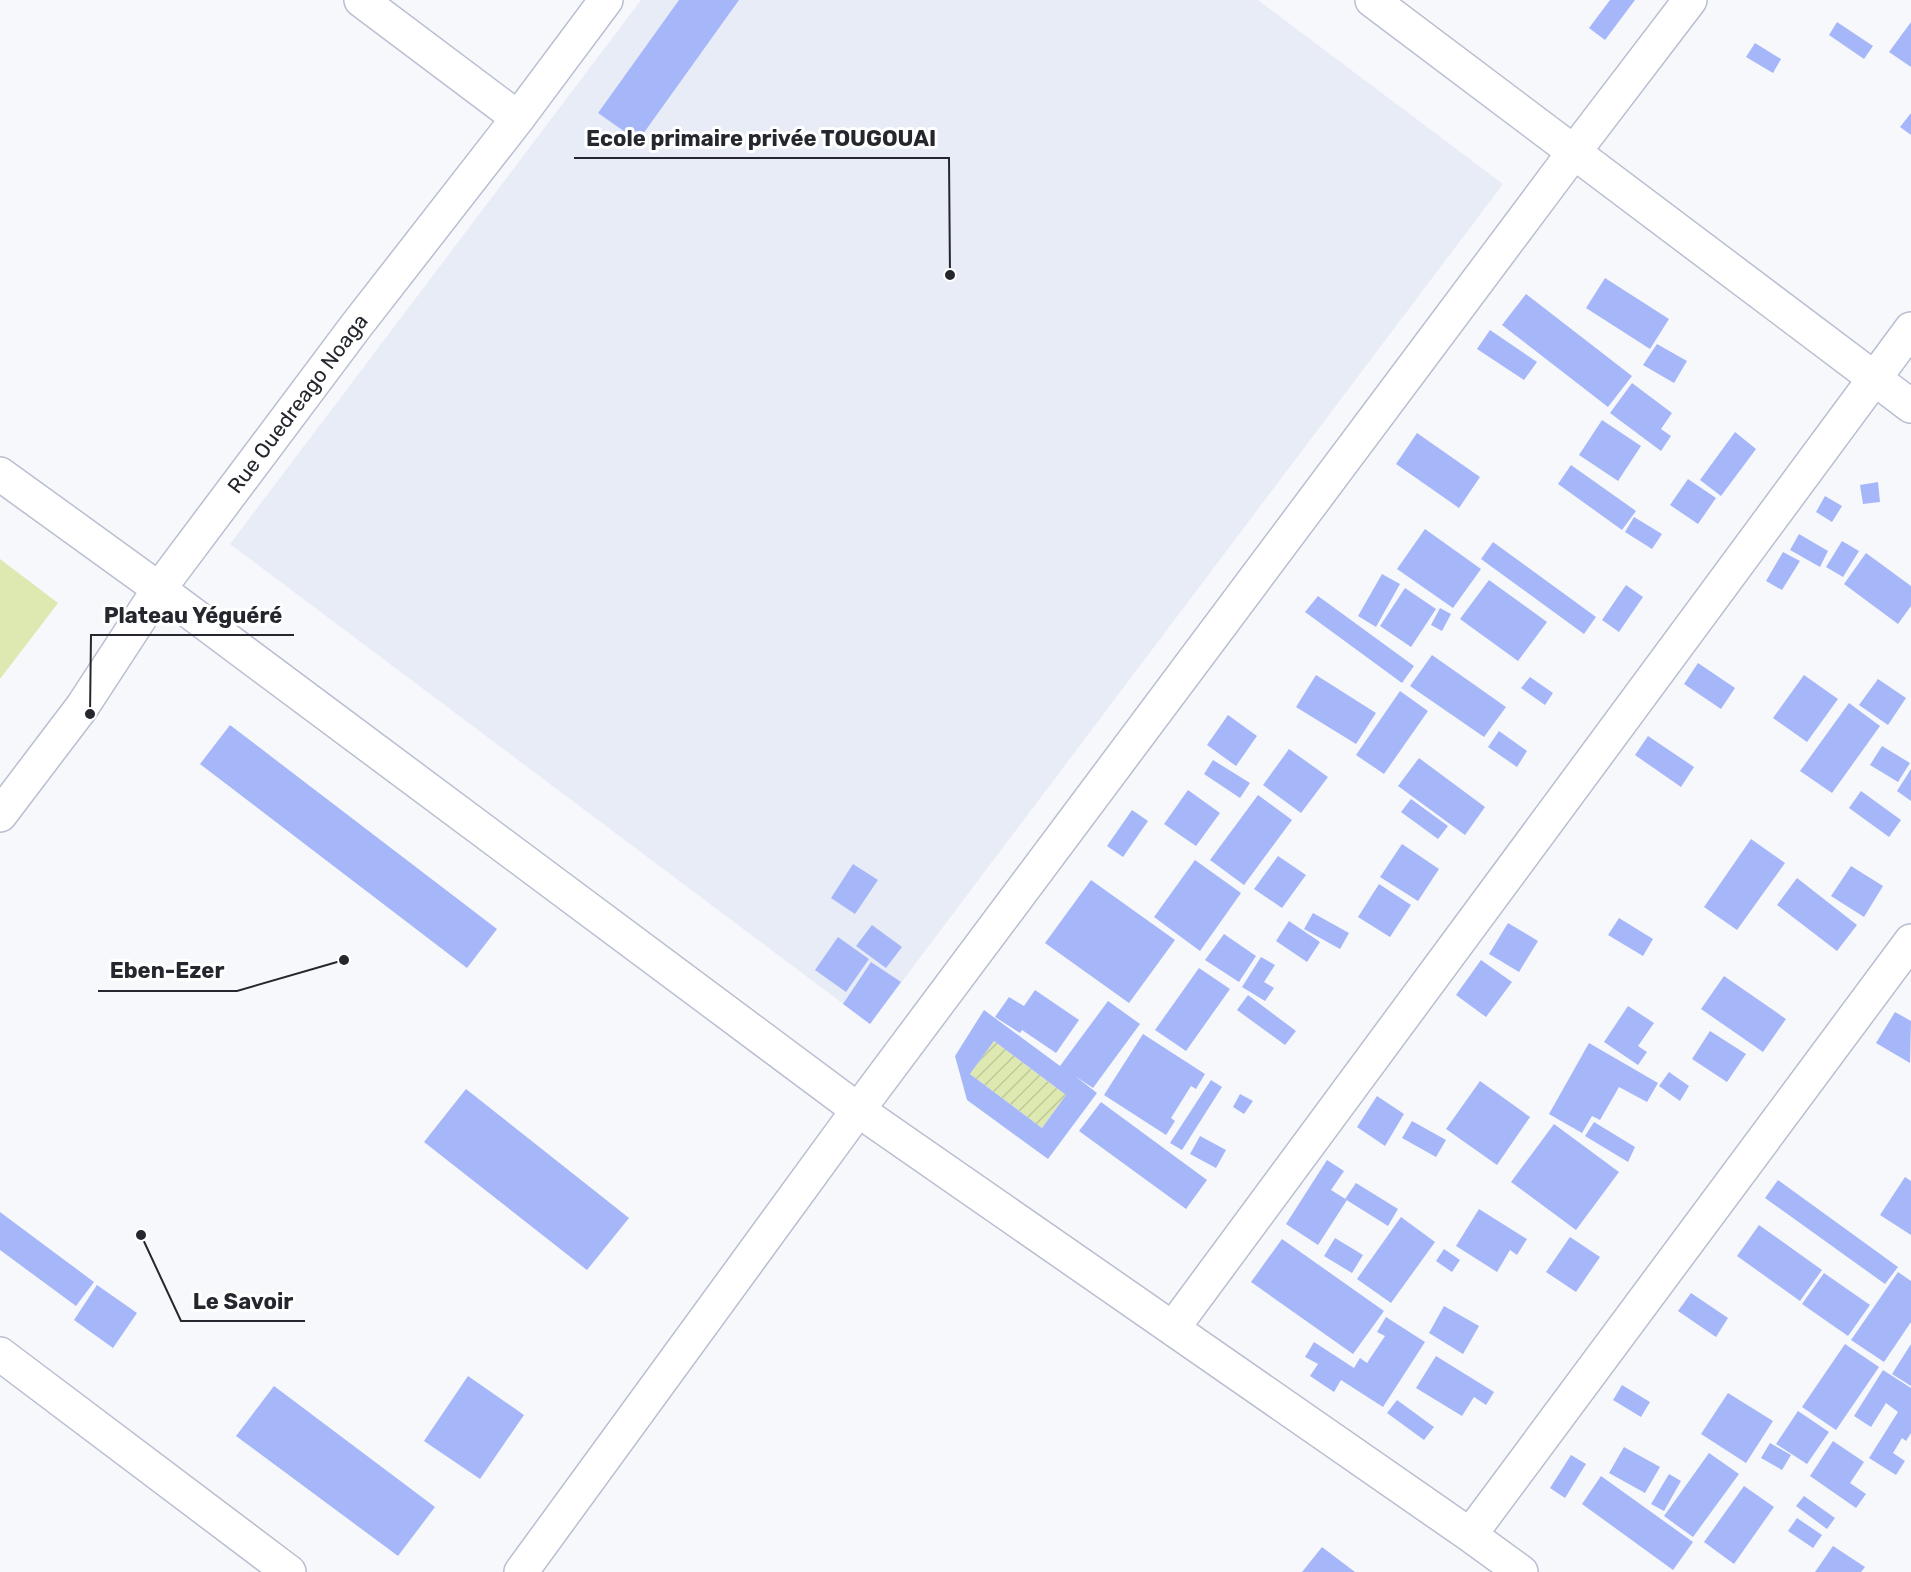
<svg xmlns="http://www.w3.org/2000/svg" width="1911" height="1572" viewBox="0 0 1911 1572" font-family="Rubik,sans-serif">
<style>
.built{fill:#e8ecf6}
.garden{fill:url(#garden-furrows)}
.pitch{fill:#dde9b1}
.building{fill:#a6b7f9;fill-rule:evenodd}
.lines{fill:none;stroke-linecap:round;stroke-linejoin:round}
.street-casing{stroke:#b9bed1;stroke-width:36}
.secondary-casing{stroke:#b9bed1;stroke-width:36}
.street{stroke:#fff;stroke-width:33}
.secondary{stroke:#fff;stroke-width:33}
.labels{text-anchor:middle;stroke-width:6;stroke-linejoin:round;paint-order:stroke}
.street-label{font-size:21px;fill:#25272e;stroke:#fff}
.leader{fill:none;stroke:#25272e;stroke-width:2}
.callout-dot{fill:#25272e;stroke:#fff;stroke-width:2}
.callout-label{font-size:22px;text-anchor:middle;font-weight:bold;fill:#25272e;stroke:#fff;stroke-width:6;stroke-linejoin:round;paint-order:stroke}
</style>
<defs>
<pattern id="garden-furrows" width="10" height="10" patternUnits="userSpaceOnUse" patternTransform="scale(1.5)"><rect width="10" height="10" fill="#dde9b1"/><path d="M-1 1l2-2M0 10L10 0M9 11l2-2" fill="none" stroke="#bec899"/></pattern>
</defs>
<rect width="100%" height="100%" fill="#f7f8fc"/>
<path class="built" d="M641,0H1258L1503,184L870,1024L230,544Z"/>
<path class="garden" d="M994,1041L1066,1095L1042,1128L970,1074Z"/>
<path class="pitch" d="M0,559L58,603L0,679Z"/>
<path class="building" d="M679,0H739L638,141L598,113Z
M1610,0H1635L1605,40L1589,28Z
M1837,22L1873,46L1864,59L1829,35Z
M1911,22V67L1889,52Z
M1755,43L1781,59L1773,73L1746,57Z
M1911,113V135L1900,127Z
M1605,278L1669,319L1650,349L1586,308Z
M1526,294L1632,376L1608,407L1502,325Z
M1490,330L1537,362L1524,380L1477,349Z
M1657,344L1687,361L1674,383L1643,365Z
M1632,383L1672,413L1661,429L1671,436L1661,451L1610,413Z
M1602,420L1641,446L1618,481L1579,455Z
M1735,432L1756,449L1721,496L1700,480Z
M1417,433L1480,477L1459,508L1396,464Z
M1571,465L1636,511L1622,530L1558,484Z
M1688,479L1716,498L1698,524L1670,505Z
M1878,482L1880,502L1863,504L1860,485Z
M1825,496L1842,506L1832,522L1816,512Z
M1634,517L1662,534L1652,549L1625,532Z
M1425,529L1481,569L1453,608L1397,569Z
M1799,534L1828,551L1820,567L1790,550Z
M1842,541L1859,551L1843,577L1826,567Z
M1493,542L1596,617L1584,634L1481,559Z
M1783,552L1800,561L1782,590L1766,581Z
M1866,553L1911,586V606L1898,624L1844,584Z
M1382,574L1400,584L1376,627L1358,616Z
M1489,580L1547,622L1518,661L1460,619Z
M1626,585L1643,597L1619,632L1602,620Z
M1405,588L1436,609L1411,647L1380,626Z
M1318,596L1414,666L1402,683L1305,612Z
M1440,608L1451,614L1442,631L1431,625Z
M1432,655L1506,707L1484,737L1410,686Z
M1698,663L1735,688L1721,709L1684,684Z
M1316,675L1376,713L1356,744L1296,707Z
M1804,675L1838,699L1807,742L1773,718Z
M1530,677L1553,693L1545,705L1521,688Z
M1878,679L1906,698L1888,725L1859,705Z
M1400,691L1428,711L1384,774L1356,755Z
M1849,703L1880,726L1832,793L1800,771Z
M1228,715L1257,736L1236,766L1207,745Z
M230,725L497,929L467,968L200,764Z
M1499,731L1527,751L1517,767L1488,747Z
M1648,736L1694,767L1681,787L1635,755Z
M1882,746L1910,763L1898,782L1870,765Z
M1289,749L1328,777L1301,813L1263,785Z
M1419,758L1485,807L1465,835L1398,786Z
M1213,760L1250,783L1240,798L1204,774Z
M1911,769V801L1897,791Z
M1188,790L1220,813L1196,846L1164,824Z
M1861,791L1901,820L1889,837L1849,808Z
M1258,795L1292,820L1244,885L1210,860Z
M1411,799L1448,826L1438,839L1401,812Z
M1132,810L1148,821L1123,857L1107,846Z
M1751,839L1785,863L1737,930L1704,907Z
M1402,844L1439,869L1418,901L1380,877Z
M1278,856L1306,875L1282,908L1254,889Z
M1195,860L1241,893L1200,951L1154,917Z
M853,864L878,880L855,914L831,898Z
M1851,866L1883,886L1864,917L1831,896Z
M1797,878L1857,925L1837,951L1777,905Z
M1091,880L1175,940L1129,1003L1045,943Z
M1379,884L1411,905L1390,937L1358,917Z
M1313,913L1349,933L1340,949L1304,929Z
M1619,918L1653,939L1643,956L1608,935Z
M1289,921L1320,942L1307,962L1276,941Z
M1508,923L1538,941L1519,972L1489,954Z
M872,925L902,947L886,968L856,946Z
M1224,934L1256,956L1239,982L1205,960Z
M838,937L869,959L846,992L815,970Z
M1261,957L1275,965L1264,982L1274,988L1265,1001L1242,987Z
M1481,960L1512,982L1486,1017L1456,995Z
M871,962L901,982L870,1024L843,1004Z
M1199,968L1230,989L1186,1051L1155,1030Z
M1724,976L1786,1019L1763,1052L1701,1009Z
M1035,990L1079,1020L1056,1053L1022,1030L1020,1033L995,1017L1009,997L1024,1006Z
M1248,995L1296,1031L1285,1045L1237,1010Z
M1108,1001L1140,1024L1093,1088L1075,1076L1097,1093L1048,1159L967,1100L955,1056L984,1010L1060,1066ZM994,1041L1066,1095L1042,1128L970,1074Z
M1628,1006L1654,1023L1638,1046L1647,1052L1638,1065L1604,1042Z
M1895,1012L1911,1021L1910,1063L1876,1043Z
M1710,1031L1746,1054L1727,1082L1692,1059Z
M1143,1034L1205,1074L1196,1089L1191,1086L1171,1118L1175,1121L1166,1135L1104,1095Z
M1589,1043L1658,1083L1647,1102L1619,1087L1600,1120L1592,1116L1582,1133L1549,1114Z
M1669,1072L1689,1086L1680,1101L1659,1086Z
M1211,1080L1222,1087L1182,1150L1170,1143Z
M1480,1081L1530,1117L1497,1165L1446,1129Z
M466,1089L629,1218L587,1270L424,1142Z
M1240,1094L1253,1101L1244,1114L1233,1107Z
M1377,1096L1404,1114L1385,1146L1357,1127Z
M1101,1102L1207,1180L1186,1209L1079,1131Z
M1412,1121L1446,1140L1436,1157L1402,1138Z
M1594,1122L1635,1147L1628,1162L1585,1136Z
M1554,1124L1619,1172L1576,1230L1511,1182Z
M1200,1136L1226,1150L1216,1168L1190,1154Z
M1327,1160L1344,1171L1331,1190L1347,1200L1318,1245L1286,1224Z
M1905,1177L1911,1181V1235L1880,1215Z
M1778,1180L1898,1267L1885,1284L1765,1198Z
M1356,1183L1398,1209L1388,1226L1345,1199Z
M1479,1209L1527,1239L1517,1255L1510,1250L1497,1272L1456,1246Z
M0,1212L94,1282L76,1306L0,1250Z
M1401,1217L1435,1242L1391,1303L1357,1279Z
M1759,1225L1822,1270L1800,1301L1737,1256Z
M1570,1237L1600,1257L1576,1292L1546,1272Z
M1335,1238L1363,1255L1352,1273L1324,1256Z
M1282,1239L1384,1311L1353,1354L1251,1282Z
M1444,1249L1460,1260L1452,1272L1436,1261Z
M1898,1272L1911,1281V1322L1884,1362L1851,1340Z
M1824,1273L1870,1305L1848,1336L1802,1304Z
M97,1285L137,1313L113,1348L74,1320Z
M1691,1293L1728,1318L1716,1337L1678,1311Z
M1444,1306L1479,1326L1463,1354L1429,1333Z
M1386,1317L1425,1342L1383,1407L1341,1380L1334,1392L1310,1376L1318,1364L1305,1357L1314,1342L1354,1368L1360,1358L1367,1363L1385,1336L1377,1332Z
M1845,1344L1879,1367L1836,1430L1802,1407Z
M1911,1344V1386L1892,1374Z
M1436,1356L1494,1392L1486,1405L1474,1397L1462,1416L1416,1388Z
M1883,1370L1911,1388V1433L1906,1441L1902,1438L1893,1453L1905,1461L1896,1475L1869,1458L1898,1412L1886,1403L1871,1427L1854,1416Z
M468,1376L524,1415L480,1479L424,1441Z
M1622,1385L1650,1402L1641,1417L1613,1400Z
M274,1386L435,1507L398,1556L236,1436Z
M1728,1393L1773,1421L1746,1463L1701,1434Z
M1397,1400L1434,1427L1424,1440L1387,1413Z
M1798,1411L1829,1432L1807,1464L1776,1444Z
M1833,1441L1864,1462L1850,1483L1866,1494L1856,1508L1810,1476Z
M1770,1443L1791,1455L1782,1470L1761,1458Z
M1624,1447L1660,1467L1645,1493L1609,1473Z
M1709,1453L1739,1474L1693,1537L1664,1516Z
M1571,1455L1586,1464L1565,1498L1550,1488Z
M1669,1474L1681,1481L1664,1511L1651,1504Z
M1601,1476L1693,1542L1673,1570L1582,1504Z
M1744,1486L1774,1507L1734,1564L1704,1542Z
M1804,1496L1835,1518L1827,1529L1796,1506Z
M1797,1518L1822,1535L1813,1548L1788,1531Z
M1833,1546L1865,1567L1861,1572H1815Z
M1322,1547L1355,1572H1302Z"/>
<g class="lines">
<defs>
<path id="street" d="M361,0L518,118
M1372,0L1911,406
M0,474L159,589L858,1110L1470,1535L1521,1572
M1173,1328L1911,329
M0,1354L289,1572
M1470,1535L1911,941
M521,1572L858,1110L1574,152L1690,0"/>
<g id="secondary">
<path id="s1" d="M0,815L82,707L159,589L356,326L518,118L606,0"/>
</g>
</defs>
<use href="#street" class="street-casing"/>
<use href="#secondary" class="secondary-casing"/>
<use href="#street" class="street"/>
<use href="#secondary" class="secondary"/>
</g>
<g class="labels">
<g class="street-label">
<text dy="7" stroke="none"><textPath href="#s1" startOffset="508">Rue Ouedreago Noaga</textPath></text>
</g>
</g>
<path class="leader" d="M950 275L949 158H574M90 714L91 635H294M344 960L237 991H98M141 1235L181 1321H305"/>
<g class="callout-dot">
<circle cx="950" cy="275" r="6"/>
<circle cx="90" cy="714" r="6"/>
<circle cx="344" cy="960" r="6"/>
<circle cx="141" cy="1235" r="6"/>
</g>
<g class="callout-label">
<text x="761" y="146">Ecole primaire privée TOUGOUAI</text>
<text x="193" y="623">Plateau Yéguéré</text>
<text x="167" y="978">Eben-Ezer</text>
<text x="243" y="1309">Le Savoir</text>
</g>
</svg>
